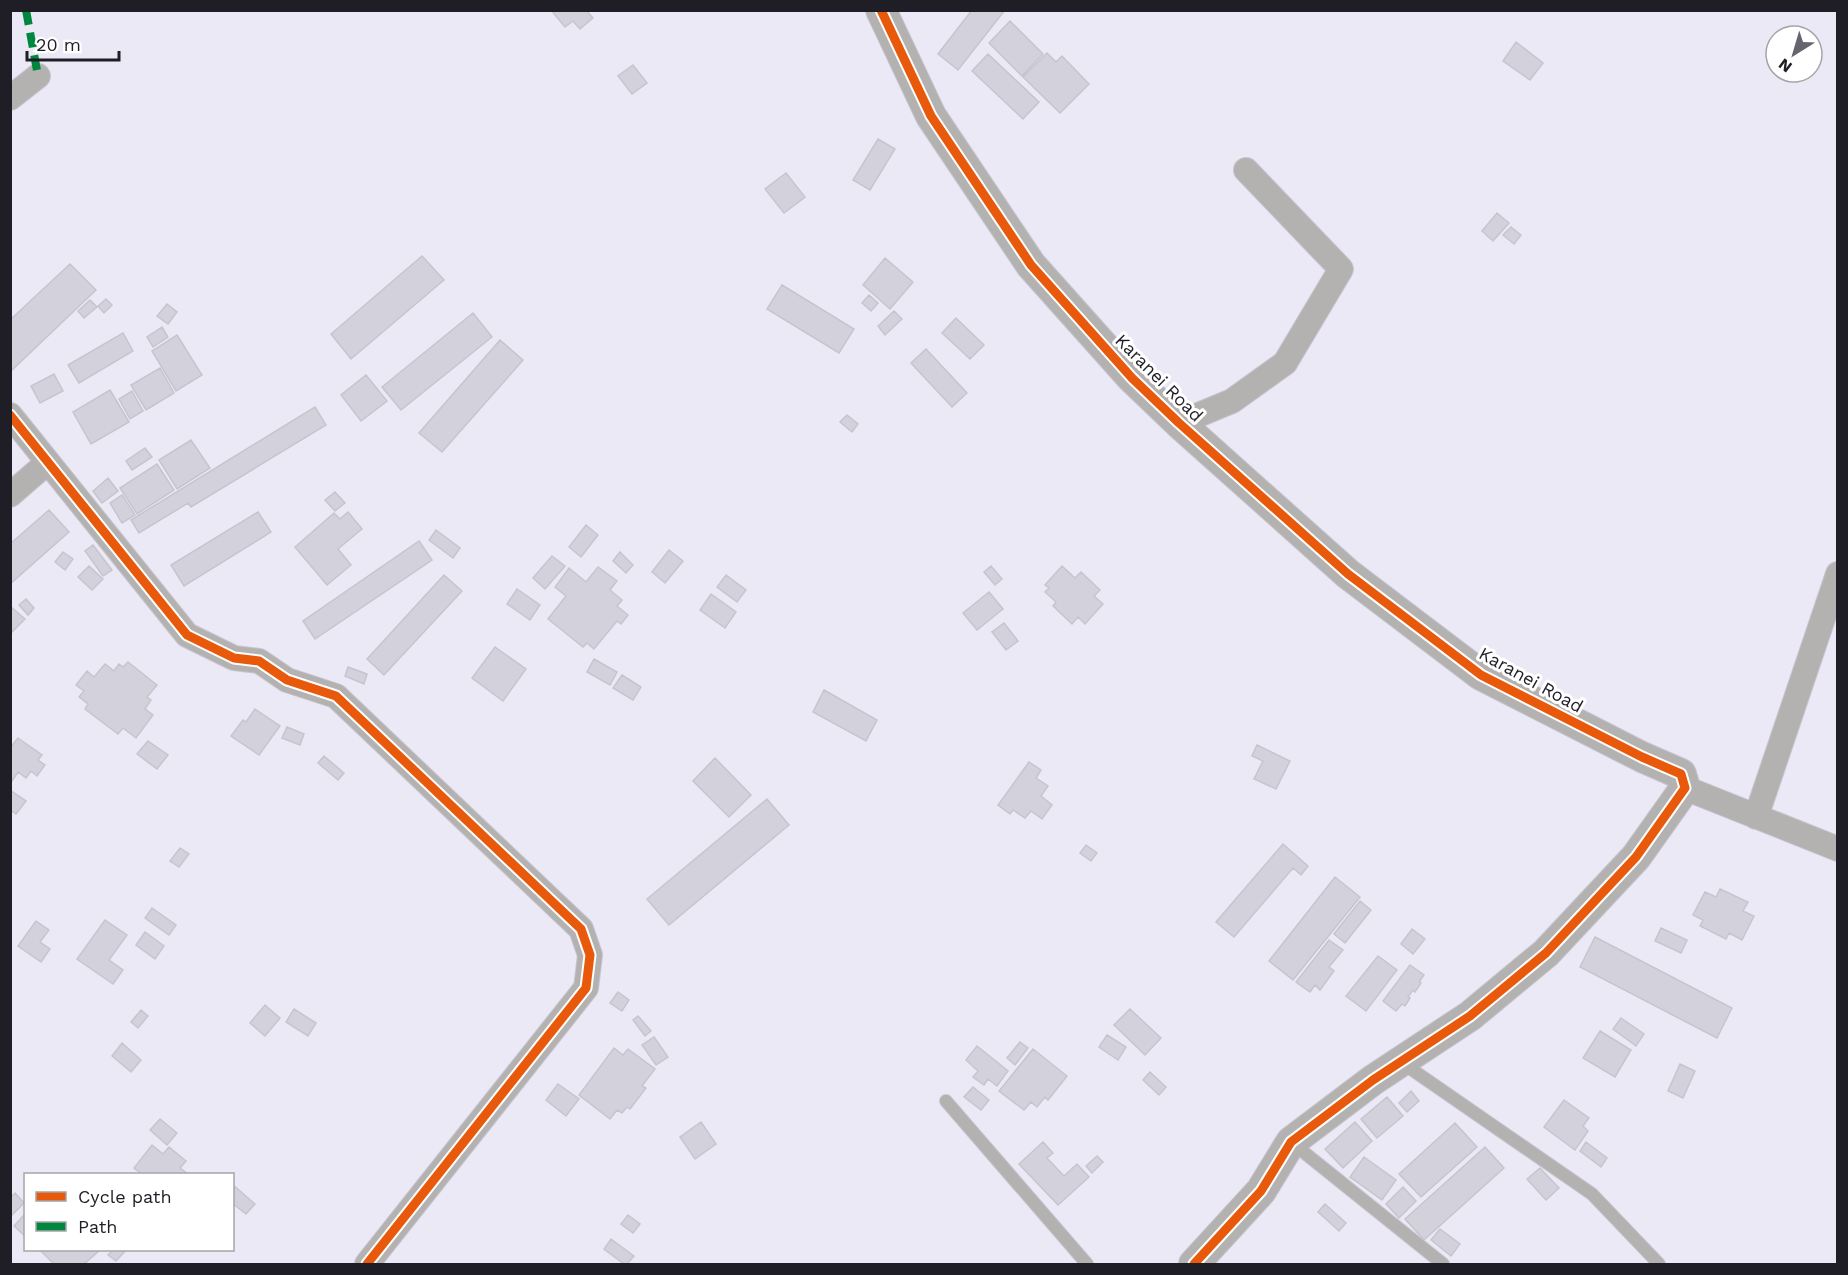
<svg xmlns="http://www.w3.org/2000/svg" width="1848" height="1275" viewBox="0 0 1848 1275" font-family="'Work Sans',sans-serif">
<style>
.building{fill:#d3d2dc;stroke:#c6c5ce;stroke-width:1.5}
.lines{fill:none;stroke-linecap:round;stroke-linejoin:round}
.service-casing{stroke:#c7c5d0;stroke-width:14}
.minor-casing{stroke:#c7c5d0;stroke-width:26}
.tertiary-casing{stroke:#c7c5d0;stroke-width:32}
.service{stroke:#b4b2b1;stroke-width:12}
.minor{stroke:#b4b2b1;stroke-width:24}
.tertiary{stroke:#b4b2b1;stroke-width:30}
.quiet{stroke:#00873e;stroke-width:8;stroke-dasharray:15 8;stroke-linecap:butt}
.cycleway-casing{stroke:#fff;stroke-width:13}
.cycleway{stroke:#e8590c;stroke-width:9}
.labels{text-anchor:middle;stroke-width:6;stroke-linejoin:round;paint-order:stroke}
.street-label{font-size:18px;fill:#1f1e26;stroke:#fff}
</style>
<rect width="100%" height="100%" fill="#ebe9f6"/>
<path class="building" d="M551,10H586L593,18L580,29L573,21L565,27Z
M972,10H1005L958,70L938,54Z
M1010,21L1043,54L1022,76L989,43Z
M1516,42L1543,63L1530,80L1503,61Z
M1047,53L1056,62L1062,56L1089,84L1060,113L1023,77Z
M988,54L1039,102L1023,119L972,71Z
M633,65L647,83L632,94L618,76Z
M878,139L895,149L870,190L853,180Z
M786,173L805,197L784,213L765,189Z
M1497,213L1509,223L1493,241L1482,231Z
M1511,227L1521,235L1514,244L1503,235Z
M422,256L444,280L351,359L331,334Z
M885,258L913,282L890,309L863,285Z
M70,264L96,290L10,372V320Z
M782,285L854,329L839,353L767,309Z
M869,295L878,303L871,311L862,303Z
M106,299L112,305L104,313L98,306Z
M90,300L97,307L84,318L78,311Z
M167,304L177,312L168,324L157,316Z
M894,311L902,319L885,335L878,326Z
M473,313L492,337L401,410L382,387Z
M956,318L984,345L970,359L942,333Z
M162,327L168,337L153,347L147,337Z
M123,333L133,351L79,383L68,365Z
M177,335L202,375L176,391L152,351Z
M500,340L523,360L442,452L419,433Z
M926,349L967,393L952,407L911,363Z
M160,368L174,393L146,410L131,385Z
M54,374L63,391L40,403L31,386Z
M366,375L387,401L361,421L341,395Z
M110,390L129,422L91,444L73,412Z
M132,391L143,411L130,419L119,399Z
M315,407L326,425L191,507L188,503L139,533L131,520Z
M847,415L858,424L852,432L840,422Z
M191,440L210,468L177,489L159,460Z
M145,448L152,457L132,470L126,461Z
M157,464L174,490L137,514L120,488Z
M108,478L118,491L102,503L93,491Z
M335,492L345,503L335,511L325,500Z
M122,495L135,515L122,523L110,503Z
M49,510L69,532L10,584V544Z
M258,512L271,532L184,586L171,565Z
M348,512L362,529L338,549L351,565L327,585L295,547L334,513L340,519Z
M586,525L598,535L581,557L569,547Z
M436,530L460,548L453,558L429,540Z
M419,541L432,560L315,639L303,621Z
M93,545L112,570L103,576L85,551Z
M669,550L683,561L665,583L652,572Z
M63,552L73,559L65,570L55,562Z
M620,552L633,565L626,573L613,561Z
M552,556L565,566L545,589L533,578Z
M89,566L103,579L92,590L78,577Z
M991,566L1002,579L995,585L984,572Z
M1062,566L1075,578L1081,572L1100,590L1094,596L1103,604L1085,624L1078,617L1072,624L1053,606L1056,602L1045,592L1049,588L1045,585Z
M598,567L617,581L610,590L622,600L617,606L628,615L621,624L617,621L594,649L587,643L583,647L548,619L566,596L555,587L569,568L586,582Z
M444,575L462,591L384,675L367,659Z
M726,575L746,590L737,602L717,587Z
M517,589L540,605L530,620L507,604Z
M989,592L1003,609L977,630L963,613Z
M711,594L736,612L725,628L700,610Z
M26,599L34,608L28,615L19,605Z
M10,606L25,619L11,633L10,632Z
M1004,623L1018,641L1006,650L992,632Z
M495,647L526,669L503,701L472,678Z
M594,659L617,672L610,685L587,672Z
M128,662L157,685L147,697L151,700L145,709L153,715L136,738L123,728L118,734L85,709L88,704L79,697L84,691L76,685L87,671L94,677L105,664L114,671L119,664L123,667Z
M348,667L367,674L364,684L345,676Z
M622,675L641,687L633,700L613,688Z
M824,690L877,720L866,741L813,712Z
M255,709L280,726L259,755L231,736L243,720L246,722Z
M287,727L304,734L300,745L282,738Z
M18,738L42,755L38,760L45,765L37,776L31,771L26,778L18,772L12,781L10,779V748Z
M148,741L168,755L157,769L137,754Z
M1257,745L1290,761L1276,789L1254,779L1263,761L1252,756Z
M324,756L344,773L338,780L318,763Z
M715,758L751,795L729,817L693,781Z
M1029,762L1041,770L1036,778L1048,786L1041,796L1052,805L1042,819L1031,811L1025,818L1013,810L1010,814L998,805Z
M10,790L26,801L16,814L10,810Z
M767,799L789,825L669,925L647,899Z
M1283,844L1308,866L1301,875L1293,868L1234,937L1216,922Z
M1086,845L1097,853L1091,861L1080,853Z
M180,848L189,854L179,867L170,861Z
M1335,877L1360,897L1293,980L1269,961Z
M1720,889L1748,902L1743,911L1754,916L1742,940L1729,933L1726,939L1700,926L1703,920L1693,915L1705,892L1716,897Z
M1360,901L1371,910L1345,943L1334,934Z
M152,908L176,925L169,935L145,918Z
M105,920L127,935L109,960L123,970L113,984L77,959Z
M36,921L49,930L40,942L50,949L41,962L18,946Z
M1661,928L1687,940L1681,953L1655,941Z
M1412,929L1425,939L1413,954L1401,944Z
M145,932L164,946L155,959L136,945Z
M1595,937L1732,1008L1717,1038L1580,967Z
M1329,940L1343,950L1329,967L1334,971L1320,990L1315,985L1310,992L1296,982Z
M1378,956L1397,970L1366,1011L1346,996Z
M1410,965L1424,975L1419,982L1421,983L1415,992L1413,990L1408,997L1410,998L1405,1006L1402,1004L1396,1011L1383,1001Z
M618,992L629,1000L622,1011L610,1003Z
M265,1005L280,1018L265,1036L250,1023Z
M294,1009L316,1023L308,1036L286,1022Z
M1130,1009L1161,1038L1145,1055L1114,1025Z
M141,1010L148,1016L138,1028L131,1022Z
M638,1016L651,1031L645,1036L633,1020Z
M1621,1018L1644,1034L1636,1046L1613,1029Z
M1600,1031L1631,1050L1615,1077L1583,1058Z
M1107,1035L1126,1047L1118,1060L1099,1047Z
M654,1037L668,1057L656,1065L642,1045Z
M1020,1042L1028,1048L1015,1065L1007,1058Z
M122,1043L141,1060L131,1072L112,1056Z
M977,1046L1008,1071L997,1086L988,1079L984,1085L973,1077L978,1071L966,1060Z
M614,1048L623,1055L628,1049L655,1069L642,1086L646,1088L630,1109L627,1107L622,1113L617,1110L610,1119L579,1095Z
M1033,1049L1067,1076L1048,1100L1045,1097L1037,1107L1031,1102L1024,1110L999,1091Z
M1680,1064L1695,1071L1683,1098L1668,1091Z
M1150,1072L1166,1087L1159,1095L1143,1080Z
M558,1084L579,1099L566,1116L546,1100Z
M973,1087L989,1100L981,1110L964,1097Z
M1411,1091L1419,1101L1407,1112L1399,1103Z
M1387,1097L1403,1116L1377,1138L1361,1119Z
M1564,1100L1589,1118L1583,1126L1588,1131L1575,1150L1544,1127Z
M160,1119L177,1133L167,1145L150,1130Z
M701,1122L716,1144L695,1159L680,1137Z
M1355,1122L1372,1141L1343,1168L1325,1149Z
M1455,1123L1477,1147L1421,1197L1399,1174Z
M1043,1142L1053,1153L1047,1158L1064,1176L1077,1164L1089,1177L1058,1205L1019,1164Z
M1586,1142L1607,1158L1601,1167L1580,1151Z
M152,1145L163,1154L169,1147L186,1161L180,1168L188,1174H142L134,1168Z
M1485,1147L1504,1168L1424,1240L1405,1219Z
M1097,1156L1103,1162L1092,1173L1086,1166Z
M1364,1157L1396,1180L1382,1200L1350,1177Z
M1540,1168L1559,1188L1546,1200L1527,1179Z
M232,1184L255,1204L246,1214L232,1203Z
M1403,1187L1416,1201L1399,1218L1386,1204Z
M15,1193L24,1203L11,1216L10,1198Z
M1325,1204L1346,1223L1339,1231L1318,1212Z
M25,1214H26V1237L14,1226Z
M628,1215L640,1224L633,1233L621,1224Z
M1440,1229L1460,1244L1451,1256L1431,1240Z
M611,1239L634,1256L627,1264H624L604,1249Z
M40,1250H100L84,1264H54Z
M113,1250H124L125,1251L116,1261L108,1255Z"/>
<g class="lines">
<defs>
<path id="service" d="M1401,1062L1592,1194L1659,1264
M946,1101L1087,1264
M1291,1142L1443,1264"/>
<path id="minor" d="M10,98L38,76
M10,415L187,635L234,658L259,661L287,680L336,696L581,929L590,955L586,988L367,1264
M1179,423L1232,401L1285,363L1341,269L1246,170
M10,495L48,462
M1685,788L1838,849
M1756,817L1838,574"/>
<path id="tertiary" d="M881,10L931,116L1031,265L1132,378L1179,423L1348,574L1481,675L1642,757L1681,774L1685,788L1636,857L1546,953L1470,1016L1373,1080L1291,1142L1261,1191L1194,1264"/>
</defs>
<use href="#service" class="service-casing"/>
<use href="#minor" class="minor-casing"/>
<use href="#tertiary" class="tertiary-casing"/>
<use href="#service" class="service"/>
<use href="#minor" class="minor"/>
<use href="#tertiary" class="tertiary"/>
<path class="quiet" d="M26,10L38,76"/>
<defs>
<path id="cycleway" d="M881,10L931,116L1031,265L1132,378L1179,423L1348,574L1481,675L1642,757L1681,774L1685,788L1636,857L1546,953L1470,1016L1373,1080L1291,1142L1261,1191L1194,1264
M10,415L187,635L234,658L259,661L287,680L336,696L581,929L590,955L586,988L367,1264"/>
</defs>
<use href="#cycleway" class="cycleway-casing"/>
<use href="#cycleway" class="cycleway"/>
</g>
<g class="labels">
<g class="street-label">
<text transform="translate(1159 378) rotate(45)" y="6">Karanei Road</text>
<text transform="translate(1531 680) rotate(29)" y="6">Karanei Road</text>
</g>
</g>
<rect width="1848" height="1275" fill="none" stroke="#1f1e26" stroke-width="24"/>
<rect x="24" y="1173" width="210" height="78" fill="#ffffff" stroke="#a5a5a8" stroke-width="1.5"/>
<rect x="36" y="1192" width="30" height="9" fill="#e8590c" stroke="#a5a5a8" stroke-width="1.5"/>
<text x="78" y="1203" font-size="18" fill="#1f1e26">Cycle path</text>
<rect x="36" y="1222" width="30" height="9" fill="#00873e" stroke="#a5a5a8" stroke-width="1.5"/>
<text x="78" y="1233" font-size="18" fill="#1f1e26">Path</text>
<g transform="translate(1794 54) rotate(217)"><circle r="28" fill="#ffffff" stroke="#a5a5a8" stroke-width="1.5"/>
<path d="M0-4.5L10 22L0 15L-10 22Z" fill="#66656f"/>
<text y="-9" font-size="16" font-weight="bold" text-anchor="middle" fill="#1f1e26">N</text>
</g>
<path d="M27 51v9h92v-9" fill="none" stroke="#1f1e26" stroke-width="3"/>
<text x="36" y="51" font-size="18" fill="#1f1e26" stroke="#ffffff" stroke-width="4.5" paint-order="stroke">20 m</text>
</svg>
